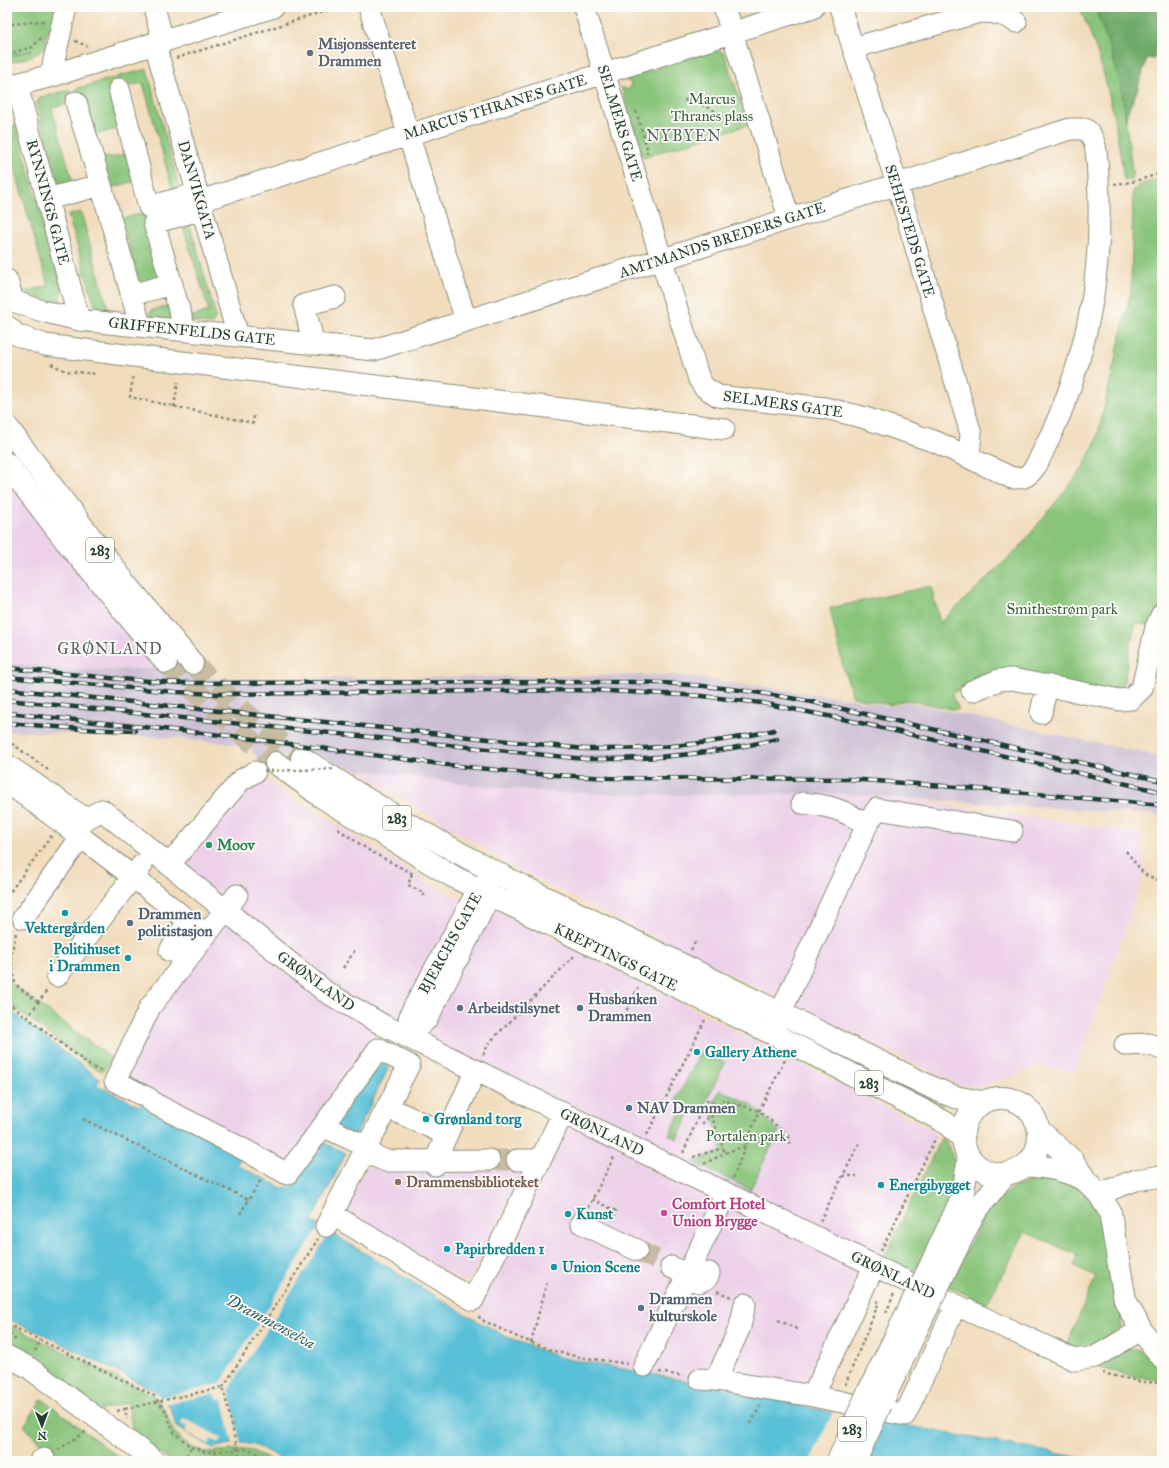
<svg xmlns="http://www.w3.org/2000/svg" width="1169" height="1468" viewBox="0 0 1169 1468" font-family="'IM FELL Great Primer',serif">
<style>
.built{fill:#edd1e9}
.industrial{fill:#ccbfd4}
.green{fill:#88c479;stroke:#548056}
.forest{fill:#6eaa69;stroke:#46744e}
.water{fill:#59c0d7;stroke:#3c7e86}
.pier{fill:#f1dcbc}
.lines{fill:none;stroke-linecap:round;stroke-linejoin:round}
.minor-tunnel{stroke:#c7bca1;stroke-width:21;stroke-dasharray:21 10;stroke-linecap:butt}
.major-tunnel{stroke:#c7bca1;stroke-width:22;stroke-dasharray:22 11;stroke-linecap:butt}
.minor-casing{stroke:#888c78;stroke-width:23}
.major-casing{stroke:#888c78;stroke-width:24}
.path{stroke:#888c78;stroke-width:2.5;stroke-dasharray:3 3;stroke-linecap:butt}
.minor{stroke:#fff;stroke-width:21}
.major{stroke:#fff;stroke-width:22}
.rail-casing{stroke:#1f3d34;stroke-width:4.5}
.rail{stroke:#fdfcf7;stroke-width:3;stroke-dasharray:9;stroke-linecap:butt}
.major-bridge-casing{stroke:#888c78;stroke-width:24;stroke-linecap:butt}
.path-bridge{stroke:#888c78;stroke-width:2.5;stroke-dasharray:3 3;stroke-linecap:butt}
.major-bridge{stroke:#fff;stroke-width:22}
.worship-dot{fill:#6b7280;stroke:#fdfcf7;stroke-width:1.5}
.leisure-dot{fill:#2e9e5b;stroke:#fdfcf7;stroke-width:1.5}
.culture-dot{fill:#0f9aa8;stroke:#fdfcf7;stroke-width:1.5}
.service-dot{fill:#5c6f8a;stroke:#fdfcf7;stroke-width:1.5}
.education-dot{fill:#8d6e63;stroke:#fdfcf7;stroke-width:1.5}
.hotel-dot{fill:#d1479c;stroke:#fdfcf7;stroke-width:1.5}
.labels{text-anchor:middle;stroke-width:3.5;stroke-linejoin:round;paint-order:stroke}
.shield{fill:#fdfcf7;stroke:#62766e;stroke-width:1}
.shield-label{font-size:14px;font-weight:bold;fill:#1f3d34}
.worship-label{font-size:15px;font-weight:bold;fill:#5b616d;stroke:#fdfcf7;text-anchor:start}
.park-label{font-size:15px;fill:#395f45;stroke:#fdfcf7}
.street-label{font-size:15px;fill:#1f3d34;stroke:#fdfcf7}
.leisure-label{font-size:15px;font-weight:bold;fill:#27864d;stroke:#fdfcf7;text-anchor:start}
.service-label{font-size:15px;font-weight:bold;fill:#4e5e75;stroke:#fdfcf7;text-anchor:start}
.culture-label{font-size:15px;font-weight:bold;fill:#0d838f;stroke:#fdfcf7;text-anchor:start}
.education-label{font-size:15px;font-weight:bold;fill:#785e54;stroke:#fdfcf7;text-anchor:start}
.hotel-label{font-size:15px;font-weight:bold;fill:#b23c85;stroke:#fdfcf7;text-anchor:start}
.neighbourhood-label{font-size:16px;letter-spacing:1px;fill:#57616a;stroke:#fdfcf7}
.water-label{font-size:16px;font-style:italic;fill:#306465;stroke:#fdfcf7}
</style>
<rect width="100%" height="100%" fill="#fdfcf7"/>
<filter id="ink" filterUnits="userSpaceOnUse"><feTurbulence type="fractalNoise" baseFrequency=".025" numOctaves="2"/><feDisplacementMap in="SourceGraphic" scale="8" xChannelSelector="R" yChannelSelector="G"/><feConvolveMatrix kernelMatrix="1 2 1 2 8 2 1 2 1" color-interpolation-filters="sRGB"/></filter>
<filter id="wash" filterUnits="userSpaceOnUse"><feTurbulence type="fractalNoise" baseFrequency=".012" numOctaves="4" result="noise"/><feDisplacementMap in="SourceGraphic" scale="16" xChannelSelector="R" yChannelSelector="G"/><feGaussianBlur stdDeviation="0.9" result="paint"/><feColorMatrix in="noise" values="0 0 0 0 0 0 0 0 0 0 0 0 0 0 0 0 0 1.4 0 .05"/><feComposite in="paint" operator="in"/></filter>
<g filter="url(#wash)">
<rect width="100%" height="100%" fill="#f1dcbc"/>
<path class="built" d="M7,477L156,669L73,670L7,663Z
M355,769L472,785L550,792L660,795L826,793L897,798L1140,833L1145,872L1075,1072L1040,1066L983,1086H962L805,1011L519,870Z
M258,776L444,892L509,916L935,1132L936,1138L874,1266L799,1400L558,1355L480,1319L473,1300L562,1113L383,1025L376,1039L283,1171L115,1081L225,910L169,865Z
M528,1163L469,1282L460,1278L459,1280L344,1209L361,1176L365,1175V1167Z"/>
<path class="industrial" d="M7,663L73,670L156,669L218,679L676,675L851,699L889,707L906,702L1162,757V815L826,793L660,795L550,792L472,785L355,769L334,764L324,756L315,754H293L260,762L249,746L178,738L7,731Z"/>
<path class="green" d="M7,7H57L51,32L48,31L45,41H49C42,57 22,59 7,63V57L32,50L7,56Z
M1079,7H1095L1110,46L1122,88L1133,180H1124C1116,122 1105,61 1079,7Z
M718,49L725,55L748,125L643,157L621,87L628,90L632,84L624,79Z
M147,69L181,193L174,195L143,83L119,88L116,77Z
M113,78L124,127L94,135L78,100L75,89Z
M70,90L74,102L52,108L74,186L61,190L36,104L40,97Z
M16,125L63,292L60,293V301L57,304L25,294L24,292L48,286L7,141V127Z
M129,153L136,181L110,188L101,158L110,156L111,158Z
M1162,178V627L1135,623L1121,696L966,685L951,694L959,709L958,710L906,700L889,705L853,697L843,667L830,608L931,586L940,623L1019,548L1083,468L1097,438L1131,291L1133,190L1139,185Z
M81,212L109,312L101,313L96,310L68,215Z
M144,213L164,281L141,288L121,219Z
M188,218L215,313V318L212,324L190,322L189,317L209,311L181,220Z
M171,305V319L150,316L149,314L152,310Z
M7,971L10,983L112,1058L103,1071L92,1067L7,1002Z
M806,1035L943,1104L940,1111L802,1042Z
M701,1051L725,1063L700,1113L676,1101Z
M720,1090L751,1104L779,1131L750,1190L693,1162L722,1151L711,1108Z
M681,1111L689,1115L677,1139L669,1135Z
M942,1136C958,1159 956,1173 953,1199L948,1197L935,1235L915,1271L885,1256Z
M1036,1179L1062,1181L1081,1189L1098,1208L1113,1294L1122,1318L1121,1328C1100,1343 1093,1355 1066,1347L1096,1276L1074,1266L1078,1255L1025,1232L987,1304L948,1286L988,1208L1012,1188Z
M7,1324L153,1395L165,1410L174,1432L191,1447L206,1452L248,1449L274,1461H171L133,1435L128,1402L101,1410L7,1349Z
M1129,1348L1140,1350L1162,1371V1381L1132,1376L1100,1368Z
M42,1399L124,1461H51L53,1457L24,1426Z"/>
<path class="forest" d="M1103,7H1160L1154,59L1147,58L1137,91L1127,113L1126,120C1123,83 1110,48 1097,13Z"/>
<path class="water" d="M7,1008L97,1077L100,1079L97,1085L139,1106L141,1104L243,1153L237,1165L284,1189L287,1186L291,1188L324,1143L346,1153L312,1221L458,1310L505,1336L558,1357L796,1401L795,1405L1098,1461H285C254,1444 250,1438 213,1448L176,1427L171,1409L157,1392L45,1335L7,1319Z
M379,1062L389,1067L355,1136L333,1125Z"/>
<path class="pier" d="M321,1224L331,1230L229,1389L241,1445H233L223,1400H219L213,1394L164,1404L158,1398L220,1384Z
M834,1410L882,1419L864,1461H810Z
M183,1418L222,1438L220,1443L211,1439L209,1444L185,1432L187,1427L181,1424Z"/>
</g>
<g filter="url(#ink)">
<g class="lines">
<path class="minor-tunnel" d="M489,1160H517
M637,1250L671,1267"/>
<path class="major-tunnel" d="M166,662L211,706L276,763
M192,663L262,729L302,758"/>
<defs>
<path id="minor" d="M154,7L163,41
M369,7L466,321
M724,7L789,218
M840,7L897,184L971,434L969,456
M155,44L238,336
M853,48L980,12C995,12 1004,14 1016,22
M54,75L53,65L66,7
M17,85L79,320
M119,89L149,207L198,193
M101,185L140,325
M47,199L101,185L76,102
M200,201L813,7
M7,280L13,301L42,311L79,320L374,350L661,259L673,256L1070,129H1085C1098,138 1097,162 1098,177C1104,269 1087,362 1046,445C1041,455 1035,473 1024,477C1020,478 1015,478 1012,478L936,442L862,417L825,408L718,396L704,387L699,379L665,271L658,248L584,7
M131,295L172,284
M7,326L17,335L45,345L724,429
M185,330L154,223L203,209
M311,344L312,337L304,305L335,297
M972,691L999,680L1012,679L1120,700L1131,699L1142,688L1156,627L1162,614
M1041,713L1047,685
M7,765L86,819L102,810L326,992L383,1025L926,1291L1075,1360L1095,1357L1141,1330
M7,782L81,837
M867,825L877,809L1012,831
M169,865L241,780L255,772
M237,895L150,1007L115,1081L148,1098L155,1104L245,1150L287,1174L323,1126L367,1147
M23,918L81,837L132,876L206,935
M170,951L188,921
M57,976L142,865
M773,1029L867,825C844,810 829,805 802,803
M408,1037L409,1019L412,1011L478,890L495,873
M408,1037L427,1019L490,895
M1125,1045L1148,1044L1162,1049
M387,1107L447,1135
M323,1126L378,1049L409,1065L326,1226
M365,1152L386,1161L489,1160
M517,1160H539
M435,1165V1161L476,1070
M1099,1194L1136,1180L1162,1176
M332,1214L473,1300L563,1113
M581,1223L637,1250
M671,1267L688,1275
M687,1277L699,1282L707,1278L709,1273
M7,1356L28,1367L155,1461
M644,1366L726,1193
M700,1379L716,1380L813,1396L905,1415L956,1305
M716,1380L740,1327L745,1304
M813,1396L874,1266
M40,1461L44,1459"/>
<path id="major" d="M7,87L54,75L272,7
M7,427L123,580L192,663
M7,464L66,541L166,662
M302,758C375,806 450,850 528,889L935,1089L955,1097L981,1102
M276,763L322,797L454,877L771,1033L928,1113L946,1123L963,1138
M963 1136a38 38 0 1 1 76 0a38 38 0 1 1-76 0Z
M1039,1130L1073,1161L1086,1181L1099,1194L1110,1212L1125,1300L1141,1330L1162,1357
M1026,1165C1048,1167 1067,1170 1086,1181
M929,1269L962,1198L969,1157
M943,1276L973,1215L1005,1174
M866,1397L913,1301
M881,1404L927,1308"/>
</defs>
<use href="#minor" class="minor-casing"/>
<use href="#major" class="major-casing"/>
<path class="path" d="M7,28L11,24L45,21
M75,41L87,46
M7,54L33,47L41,38
M176,58L339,7
M684,100C705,102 722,118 742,122
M636,111L648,151L646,154
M1114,184L1132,182L1162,173
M51,364L66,371L97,374
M133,377L130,397L253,423L254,415
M174,407L178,382
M7,740L48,770
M338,829L370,851L413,874
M1126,851L1144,874L1162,882
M412,874L408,885L424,893V896
M7,896L52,835
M16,933L11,955L15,984L38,1002
M691,950L696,940
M343,968L355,950
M7,1002L92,1067L102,1071
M27,1018L48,989
M621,1021L638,988
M483,1055L489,1043L574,956
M706,1100L718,1106
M709,1109L725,1153
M83,1119L249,1200
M702,1124L723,1100L759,1111L789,1136V1144
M647,1135L705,1020
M683,1153L700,1113
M693,1157L723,1148
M704,1164L725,1153L745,1146
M843,1176H857
M733,1178L759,1111L785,1060
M592,1199L616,1211L612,1220
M588,1208L614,1157
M240,1214L262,1178
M820,1221L860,1142
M881,1251L936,1137
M717,1291L731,1297
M886,1313L894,1294
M479,1316L480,1319L517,1337L551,1350
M778,1320L799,1330
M7,1324L153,1395L165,1410L174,1432L191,1447L206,1452L248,1449L274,1461
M7,1328L16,1341
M531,1343L547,1282
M35,1351L41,1339
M554,1351L579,1357L629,1364
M659,1372L683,1376
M1102,1373L1143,1382L1162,1383
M845,1385L879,1302L876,1301
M223,1387L318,1239
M117,1411L125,1409L127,1419
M751,1424L761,1403
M58,1450L87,1431
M184,1461L191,1447"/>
<use href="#minor" class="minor"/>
<use href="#major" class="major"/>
<defs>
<path id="rail" d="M7,668L120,679L180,683L633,682C693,683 752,690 812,702L1162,781
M7,677L176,692L217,694L590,690L702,696L762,703L843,719L1162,792
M7,689L585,749C649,750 711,745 774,730
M7,700L585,759C651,760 713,754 777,739
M7,713L231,736L448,765L537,774L609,778L849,779L944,786L1162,805
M7,723L82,729L135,731"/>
</defs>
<use href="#rail" class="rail-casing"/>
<use href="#rail" class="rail"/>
<defs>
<path id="major-bridge" d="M913,1301L929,1269
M927,1308L943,1276
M838,1461L866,1397
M855,1461L881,1404"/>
</defs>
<use href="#major-bridge" class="major-bridge-casing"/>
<path class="path-bridge" d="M264,771L333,769
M125,1409L223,1387L240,1461"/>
<use href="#major-bridge" class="major-bridge"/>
</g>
</g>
<circle class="worship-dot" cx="310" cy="53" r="4"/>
<circle class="leisure-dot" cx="209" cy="845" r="4"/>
<g class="culture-dot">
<circle cx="65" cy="913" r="4"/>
<circle cx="128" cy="958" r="4"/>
<circle cx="697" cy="1052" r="4"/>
<circle cx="426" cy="1119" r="4"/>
<circle cx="881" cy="1185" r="4"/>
<circle cx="568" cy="1214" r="4"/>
<circle cx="447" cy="1249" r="4"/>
<circle cx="554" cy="1267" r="4"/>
</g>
<g class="service-dot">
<circle cx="130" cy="923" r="4"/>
<circle cx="460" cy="1008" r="4"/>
<circle cx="580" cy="1008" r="4"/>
<circle cx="629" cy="1108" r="4"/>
<circle cx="641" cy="1308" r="4"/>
</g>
<circle class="education-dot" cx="398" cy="1182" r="4"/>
<circle class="hotel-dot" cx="664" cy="1213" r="4"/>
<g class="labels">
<g class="shield">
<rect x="86" y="538" width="28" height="24" rx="3"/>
<rect x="383" y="806" width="28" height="24" rx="3"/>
<rect x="855" y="1071" width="28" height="24" rx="3"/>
<rect x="838" y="1417" width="28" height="24" rx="3"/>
</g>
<g class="shield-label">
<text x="100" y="555">283</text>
<text x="397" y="823">283</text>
<text x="869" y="1088">283</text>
<text x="852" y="1434">283</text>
</g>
<g class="worship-label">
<text x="318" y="49">Misjonssenteret<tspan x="318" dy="17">Drammen</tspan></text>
</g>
<g class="park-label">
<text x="712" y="104">Marcus<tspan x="712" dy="17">Thranes plass</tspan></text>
<text x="1062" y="614">Smithestrøm park</text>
<text x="746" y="1141">Portalen park</text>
</g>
<g class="street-label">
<text transform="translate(495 107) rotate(-17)" y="5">MARCUS THRANES GATE</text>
<text transform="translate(620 123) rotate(73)" y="5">SELMERS GATE</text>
<text transform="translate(197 190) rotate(74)" y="5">DANVIKGATA</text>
<text transform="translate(48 202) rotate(75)" y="5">RYNNINGS GATE</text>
<text transform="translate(910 231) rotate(73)" y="5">SEHESTEDS GATE</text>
<text transform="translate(722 240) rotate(-18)" y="5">AMTMANDS BREDERS GATE</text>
<text transform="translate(192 331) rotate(6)" y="5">GRIFFENFELDS GATE</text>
<text transform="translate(783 404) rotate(8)" y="5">SELMERS GATE</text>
<text transform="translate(450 943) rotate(-61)" y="5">BJERCHS GATE</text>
<text transform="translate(616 957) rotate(26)" y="5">KREFTINGS GATE</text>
<text transform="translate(316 981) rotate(36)" y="5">GRØNLAND</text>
<text transform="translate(602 1132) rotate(26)" y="5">GRØNLAND</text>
<text transform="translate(893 1275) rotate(26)" y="5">GRØNLAND</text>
</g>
<g class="leisure-label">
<text x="217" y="850">Moov</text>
</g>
<g class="service-label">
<text x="138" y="919">Drammen<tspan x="138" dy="17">politistasjon</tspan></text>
<text x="588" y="1004">Husbanken<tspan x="588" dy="17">Drammen</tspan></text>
<text x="468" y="1013">Arbeidstilsynet</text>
<text x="637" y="1113">NAV Drammen</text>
<text x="649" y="1304">Drammen<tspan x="649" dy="17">kulturskole</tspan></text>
</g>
<g class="culture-label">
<text x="65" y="933" text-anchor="middle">Vektergården</text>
<text x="120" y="954" text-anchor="end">Politihuset<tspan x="120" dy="17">i Drammen</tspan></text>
<text x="705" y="1057">Gallery Athene</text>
<text x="434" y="1124">Grønland torg</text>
<text x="889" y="1190">Energibygget</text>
<text x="576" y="1219">Kunst</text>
<text x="455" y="1254">Papirbredden 1</text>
<text x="562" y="1272">Union Scene</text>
</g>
<g class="education-label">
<text x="406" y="1187">Drammensbiblioteket</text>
</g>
<g class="hotel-label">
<text x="672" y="1209">Comfort Hotel<tspan x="672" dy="17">Union Brygge</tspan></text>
</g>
<g class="neighbourhood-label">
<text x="684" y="141">NYBYEN</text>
<text x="110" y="654">GRØNLAND</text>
</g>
<g class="water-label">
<text transform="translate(271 1321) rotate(28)" y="6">Drammenselva</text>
</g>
</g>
<rect width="1169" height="1468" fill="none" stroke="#fdfcf7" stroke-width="24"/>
<g transform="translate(42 1426) rotate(179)" stroke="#fdfcf7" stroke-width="3" paint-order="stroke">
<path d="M0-3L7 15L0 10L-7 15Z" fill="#1f3d34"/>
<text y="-6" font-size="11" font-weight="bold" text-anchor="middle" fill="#1f3d34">N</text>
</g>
</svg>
